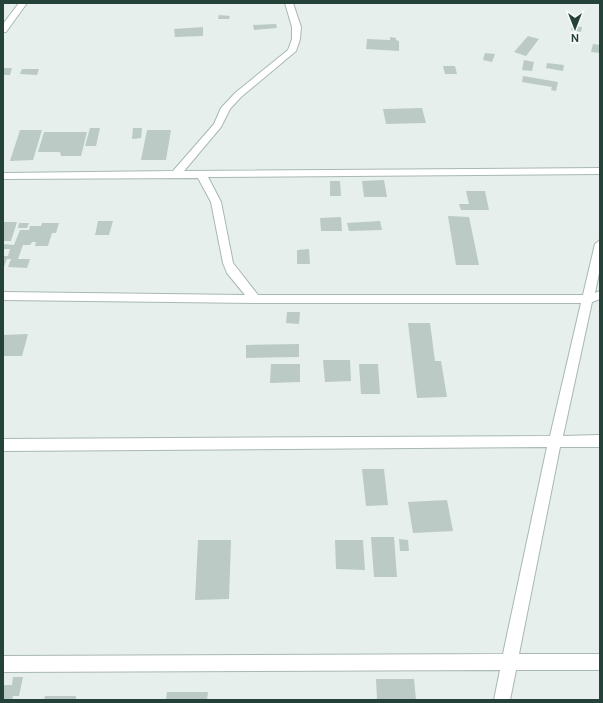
<svg xmlns="http://www.w3.org/2000/svg" width="603" height="703" viewBox="0 0 603 703" font-family="'DM Sans',sans-serif">
<style>
.building{fill:#bbcac4}
.lines{fill:none;stroke-linecap:round;stroke-linejoin:round}
.minor-casing{stroke:#a8b8b2;stroke-width:2}
.minor{fill:#fff;fill-rule:evenodd}
</style>
<rect width="100%" height="100%" fill="#e6efeb"/>
<path class="building" d="M219,15L230,16L229,19H218Z
M276,24L277,28L254,30L253,25Z
M572,26L582,27L581,32L571,30Z
M203,27V36L175,37L174,29Z
M528,36L539,39L526,56L514,52Z
M390,37L396,38V40L399,41V51L366,49L367,39L390,40Z
M593,44L600,45V53L591,52Z
M485,53L495,54L492,62L483,60Z
M524,60L534,62L532,71L522,70Z
M547,63L564,65L563,71L546,68Z
M443,66H455L457,74H445Z
M3,68H12L10,75H3Z
M22,69H39L37,75L20,74Z
M523,76L558,82L556,91L551,90L552,87L522,82Z
M422,108L426,123L386,124L383,109Z
M90,128H100L96,146H85Z
M133,128H142L141,138L132,139Z
M20,130H42L33,160L10,161Z
M147,130H171L166,160H141Z
M44,132H87L81,156H61L60,152H38Z
M384,180L387,197H364L362,181Z
M330,181H340L341,196H330Z
M466,191H485L489,210H461L459,204H469Z
M448,216L469,217L479,265H456Z
M341,217L342,231H321L320,218Z
M98,221H113L109,235H95Z
M380,221L382,230L349,231L347,223Z
M3,222H17L11,241H3Z
M19,223H29L27,228H18Z
M42,223H59L56,233H52L48,246H35L36,242H32L30,245H23L18,259H30L27,268L8,267L11,259H7L3,269V256H8L10,249H3V244L14,245L20,230H29L30,226H41Z
M309,249L310,264H297V250Z
M287,312H300L299,324L286,323Z
M408,323H430L435,361H441L447,397L417,398Z
M28,334L22,356H3V335Z
M299,344V357L246,358V345Z
M323,360H350L351,381L325,382Z
M271,364H300V382L270,383Z
M359,364H378L380,394H361Z
M362,469H384L388,505L366,506Z
M447,500L453,531L413,533L408,502Z
M371,537H394L397,577H374Z
M399,539L408,540L409,551H400Z
M198,540H231L229,599L195,600Z
M335,540H363L365,570L336,569Z
M13,677H23L19,696H13L12,700H3V685H12Z
M376,679H414L416,700H377Z
M167,692H208L207,700H166Z
M45,696H76V700H44Z"/>
<g class="lines">
<defs>
<path id="minor" d="M19,3H27L6,32H3V24Z
M285,3H293L301,27L300,39L296,51L241,97L230,109L221,127L184,171L600,168V174L208,177L221,202L233,263L258,295H583L595,244L600,240V268L595,293L600,291V299L592,302L563,436L600,435V447H560L519,654H600V670H516L510,700H494L500,670L3,672V656L503,654L547,447L3,451V439L550,436L581,303H255L3,300V292L245,295L227,273L223,263L211,202L198,178L3,179V173L173,171L214,124L221,108L235,93L288,50L292,39V27Z"/>
</defs>
<use href="#minor" class="minor-casing"/>
<use href="#minor" class="minor"/>
</g>
<rect width="603" height="703" fill="none" stroke="#24423a" stroke-width="8"/>
<g transform="translate(575 28) rotate(180)" stroke="#f7fbf9" stroke-width="3" paint-order="stroke">
<path d="M0-3L7 15L0 10L-7 15Z" fill="#24423a"/>
<text y="-6" font-size="11" font-weight="bold" text-anchor="middle" fill="#24423a">N</text>
</g>
</svg>
